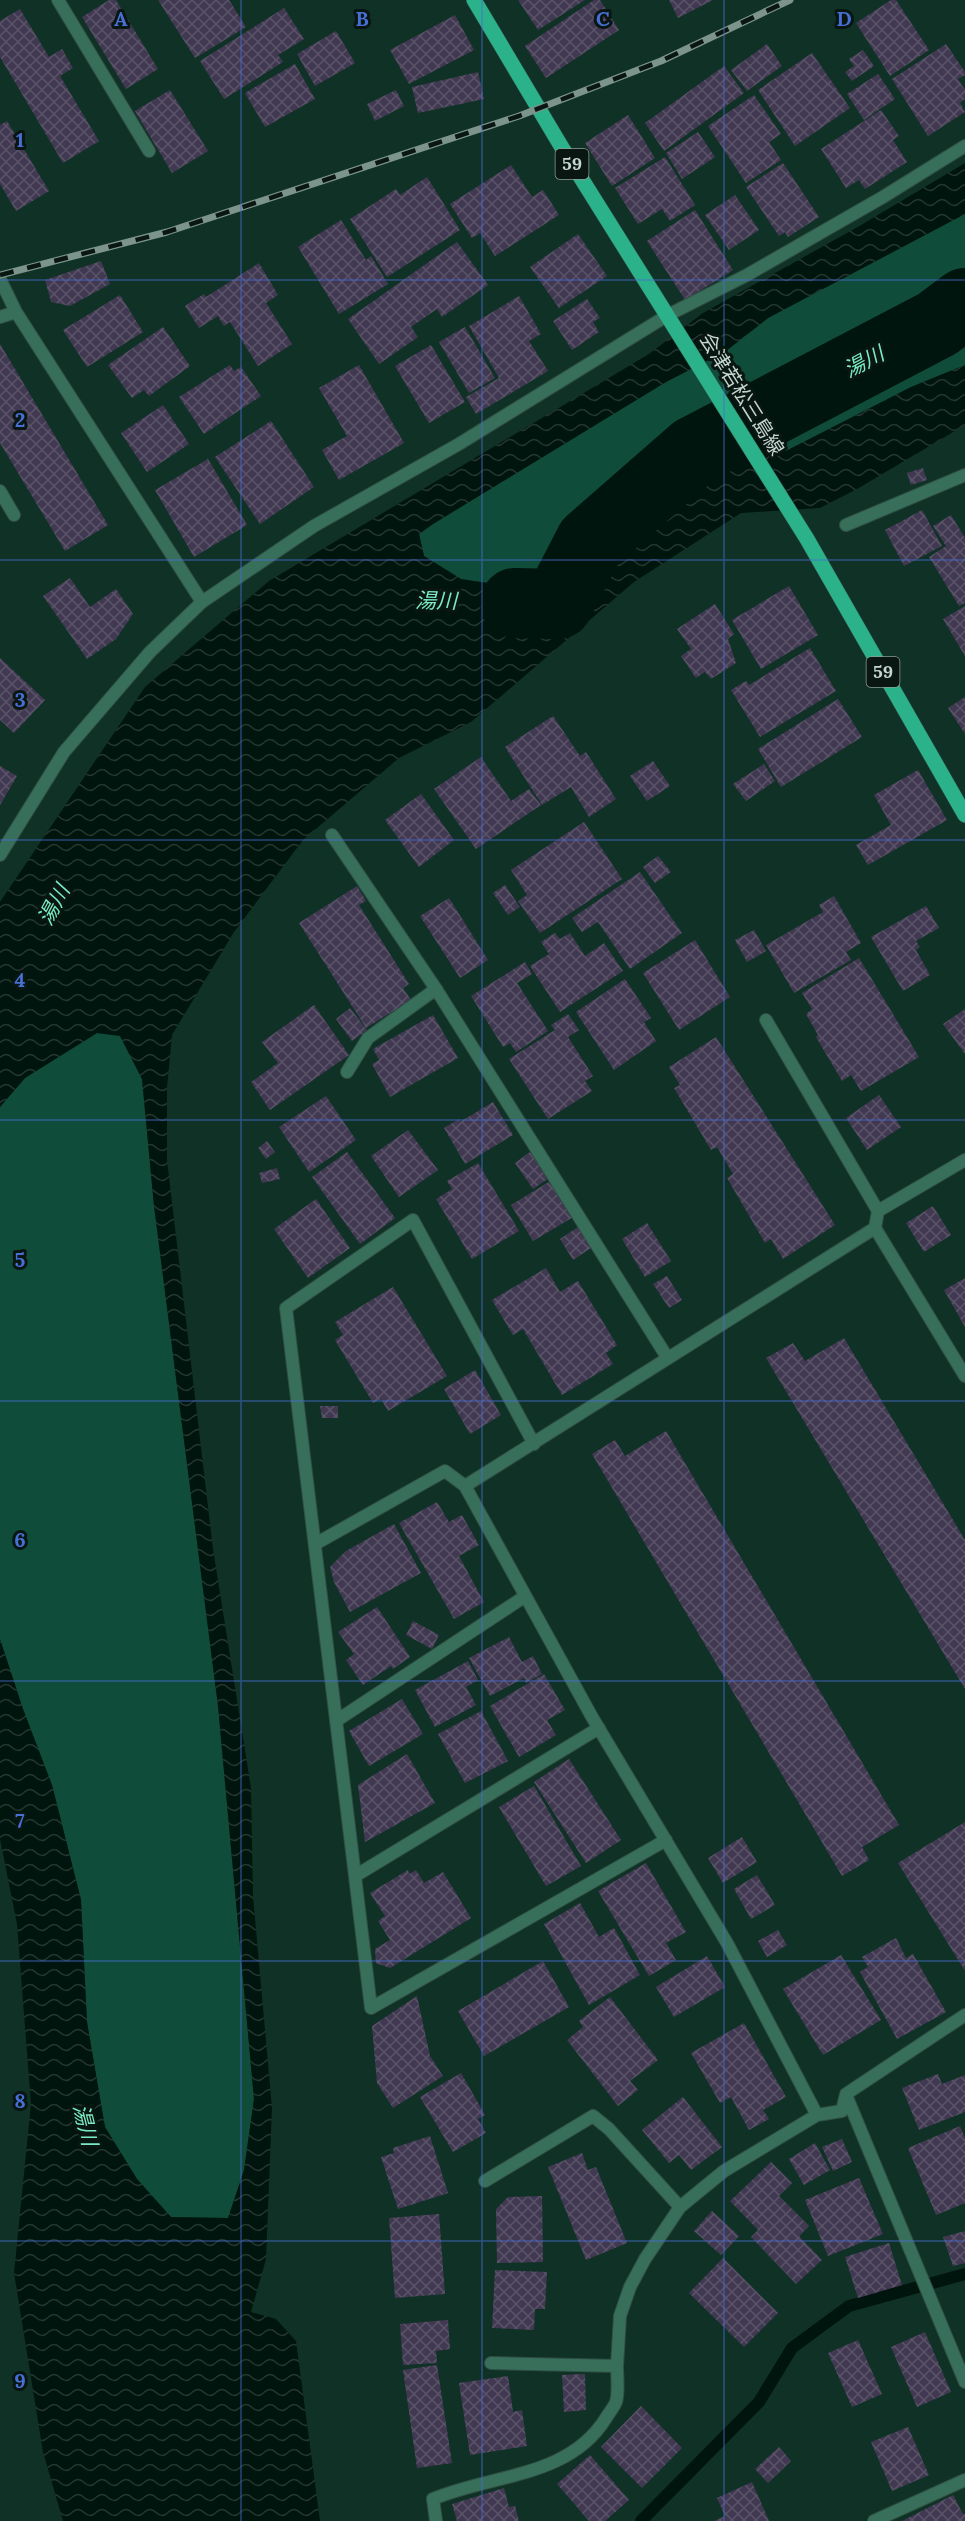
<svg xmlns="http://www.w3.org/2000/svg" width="965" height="2521" viewBox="0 0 965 2521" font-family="Lora,'Noto Sans JP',serif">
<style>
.green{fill:#104c3a}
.water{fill:url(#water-waves)}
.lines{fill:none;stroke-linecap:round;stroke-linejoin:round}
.stream{stroke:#00150d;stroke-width:12}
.river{stroke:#00150d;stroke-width:70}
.building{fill:url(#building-cross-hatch)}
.lane-casing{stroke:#304f44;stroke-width:14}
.street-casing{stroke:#304f44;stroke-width:14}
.primary-casing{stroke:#304f44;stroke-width:16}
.lane{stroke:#386f5b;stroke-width:12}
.street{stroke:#386f5b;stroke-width:12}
.primary{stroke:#2cb28b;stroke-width:15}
.rail-casing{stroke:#7c948b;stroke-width:7}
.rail{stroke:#091611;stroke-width:4.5;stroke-dasharray:14;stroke-linecap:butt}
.grid{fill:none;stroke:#4770d6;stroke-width:1.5;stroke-opacity:0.55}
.labels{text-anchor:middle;stroke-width:6;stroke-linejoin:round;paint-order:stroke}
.shield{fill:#091611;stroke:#8c9c96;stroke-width:1.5}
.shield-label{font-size:18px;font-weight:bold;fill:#c4d6cf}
.street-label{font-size:20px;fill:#c4d6cf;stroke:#091611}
.water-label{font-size:21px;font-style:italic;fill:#79eac2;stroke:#091611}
.grid-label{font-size:20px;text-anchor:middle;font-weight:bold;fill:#4770d6;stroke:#091611;stroke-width:6;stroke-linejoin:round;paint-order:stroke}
</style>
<defs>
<pattern id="water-waves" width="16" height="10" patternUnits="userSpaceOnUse" patternTransform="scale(1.5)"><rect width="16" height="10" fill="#00150d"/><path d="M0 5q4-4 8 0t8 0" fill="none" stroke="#24362f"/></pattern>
<pattern id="building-cross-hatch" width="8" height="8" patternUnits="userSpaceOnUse" patternTransform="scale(1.5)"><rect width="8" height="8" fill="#413851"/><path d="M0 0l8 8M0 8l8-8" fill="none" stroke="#5b5469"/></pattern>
</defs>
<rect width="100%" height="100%" fill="#103126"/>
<path class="green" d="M965,214V365L911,387L786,451L701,440L682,473L672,505L639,536L507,586L461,579L424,556L419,534L433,524L666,382L726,351L768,318Z
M97,1033L120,1036L142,1079L154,1206L218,1706L254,2099L244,2170L228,2218L171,2217L137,2179L105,2127L87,2022L81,1899L52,1785L23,1709L0,1639V1107L25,1078Z"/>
<path class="water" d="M965,163V214L768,318L726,351L666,382L433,524L419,534L424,556L461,579L507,586L639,536L672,505L682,473L701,440L786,451L911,387L965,365V425L857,489L820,508L741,513L634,582L471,722L399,758L303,840L234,932L172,1035L167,1088V1160L213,1549L251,1788L253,1896L272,2108L266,2259L251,2312L276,2319L296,2341L320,2521H63L43,2452L14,2273L31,2104L17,1924L0,1839V1639L23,1709L52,1785L81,1900L87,2022L105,2127L137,2179L171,2217L228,2218L244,2170L254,2099L218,1706L154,1206L142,1079L120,1036L97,1033L25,1078L0,1107V902L145,687L269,581L649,354L703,313L856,228Z"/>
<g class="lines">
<path class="stream" d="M641,2521L759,2402L792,2348L849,2306L965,2274"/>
<path class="river" d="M515,603L558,604L590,542L694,451L937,324L965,303"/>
</g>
<path class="building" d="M109,0H116L158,69L126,89L82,17Z
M158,0H229L246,27L195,58Z
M518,0H585L538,30Z
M594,0H600L619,30L546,78L525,46Z
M669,0H713L678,18Z
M891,0H896L929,50L890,76L856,23Z
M284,8L304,39L278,55L283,62L224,99L200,61Z
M20,9L49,57L62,49L73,68L60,76L99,141L63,163L0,57V21Z
M455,15L474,50L409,84L390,50Z
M336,31L355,63L315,86L297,54Z
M767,44L782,66L747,91L731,70Z
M946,44L965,72V75L958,79L965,90V99L960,103L965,112L928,136L892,79Z
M863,50L874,66L852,81L845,72L854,66L849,59Z
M812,53L850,108L795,146L758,90Z
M295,64L315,99L265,127L245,93Z
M724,66L744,93L664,151L645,123Z
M478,72L484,99L418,113L412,87Z
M878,74L895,99L864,120L847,94Z
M170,90L208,151L172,173L135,111Z
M396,90L404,106L375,121L367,104Z
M754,95L781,134L769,142L781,160L746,183L708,126Z
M881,110L899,136L893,140L907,162L865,189L859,180L846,188L821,149Z
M628,115L655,158L612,186L585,143Z
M7,121L49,191L16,211L0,184V125Z
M698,132L715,157L682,179L666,153Z
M665,157L695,205L670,221L662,209L638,224L615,188Z
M783,163L819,217L788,237L785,232L779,236L746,187Z
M511,165L532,197L543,190L559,215L495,256L480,233L472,238L450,204Z
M427,177L460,230L387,277L350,219L396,189L400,195Z
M735,195L759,230L729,250L705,215Z
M695,210L733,270L685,300L647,241Z
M341,220L366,260L371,256L388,284L339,314L298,247Z
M578,234L607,276L559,308L530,267Z
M457,242L488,285L442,317L437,309L411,327L418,337L379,364L348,319Z
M101,261L110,284L70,306L51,302L45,280Z
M259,263L278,295L266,303L292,344L258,366L230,322L224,326L218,316L199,328L185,306L204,294L206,297Z
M120,295L143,332L87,367L63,330Z
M519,296L541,334L529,341L548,371L476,414L466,397L499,378L469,326Z
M587,299L600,318L593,322L599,332L572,350L553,321Z
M163,327L190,366L149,396L144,390L132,398L108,365Z
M465,327L495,378L469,393L439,342Z
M0,344L108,525L65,551L0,443Z
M431,345L465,402L429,423L395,366Z
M230,365L234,371L241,367L261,396L204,434L179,397Z
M359,365L404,443L339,480L322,450L347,436L319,388Z
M163,405L189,444L147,472L121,433Z
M271,421L314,487L260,524L215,457Z
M208,459L247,525L194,557L155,490Z
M923,468L927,480L911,485L907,473Z
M922,510L942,546L904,566L885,530Z
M951,515L965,538V603L959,606L929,557L946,546L933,526Z
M70,578L90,607L116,589L133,614L116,639L87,659L43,596Z
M789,586L818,635L761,669L732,620Z
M715,604L734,634L728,639L736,663L711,679L705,672L696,678L681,656L691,649L677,629Z
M965,606V656L943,619Z
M810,648L836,691L760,737L731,690L746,681L749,685Z
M0,658L45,700L14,733L0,720Z
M965,697V734L948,708Z
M838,699L862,737L781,787L758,749Z
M553,716L580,756L586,752L616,799L589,817L571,787L542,805L505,747Z
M481,757L511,801L529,789L541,805L476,849L434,789Z
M653,761L670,786L647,801L630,776Z
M764,764L775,781L746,801L733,784Z
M0,766L17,776L0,805Z
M918,770L947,820L868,865L856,845L891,825L874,795Z
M421,794L454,840L419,867L385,820Z
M584,822L622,879L540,933L518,901L527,895L511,870Z
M658,856L671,872L655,883L643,867Z
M640,872L682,933L630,969L598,922L582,932L572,918Z
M505,885L520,907L508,915L493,893Z
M357,886L366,901L359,905L409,984L403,988L411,1000L366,1028L299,923Z
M834,896L861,943L846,952L851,960L794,993L766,945L823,912L819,905Z
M449,898L488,960L460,978L420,916Z
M926,906L939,928L916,941L920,947L916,950L930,975L903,991L871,937Z
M754,930L766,951L747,962L735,940Z
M555,933L560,939L570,933L585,956L604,943L623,971L560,1012L530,966L549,954L541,942Z
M695,940L730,997L679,1030L643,973Z
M859,958L919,1057L861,1091L851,1075L842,1081L816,1037L818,1035L806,1014L812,1009L802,993Z
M525,962L532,974L517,983L548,1031L516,1052L510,1043L503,1047L471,996Z
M625,979L651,1018L644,1022L656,1041L614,1070L576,1012Z
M314,1005L349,1055L270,1110L251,1082L278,1063L262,1042Z
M350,1008L367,1030L352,1041L336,1019Z
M965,1009V1054L943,1024Z
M568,1014L579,1030L568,1037L593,1076L585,1081L592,1091L548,1119L509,1059L555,1030L551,1025Z
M433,1015L458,1058L390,1097L372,1064L379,1060L373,1049Z
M716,1037L835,1225L783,1259L771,1239L765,1243L727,1178L733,1174L717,1147L711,1150L674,1088L680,1085L669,1067Z
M879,1095L901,1127L867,1150L846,1118Z
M326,1096L356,1140L309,1172L279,1127Z
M493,1102L513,1135L465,1164L444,1128L459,1119L460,1122Z
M408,1130L438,1170L399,1197L371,1156Z
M267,1141L275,1152L266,1159L258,1148Z
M347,1152L395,1218L360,1244L312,1177Z
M530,1152L549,1178L533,1189L515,1163Z
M478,1163L519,1231L472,1259L436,1199L452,1189L447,1181Z
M277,1168L280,1179L262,1183L259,1173Z
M552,1180L575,1216L533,1241L511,1205Z
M316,1199L350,1248L308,1278L274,1229Z
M933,1206L951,1235L924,1252L906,1223Z
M647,1223L671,1261L645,1277L622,1239Z
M581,1225L594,1246L573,1260L560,1239Z
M546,1268L560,1292L578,1281L617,1345L606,1353L613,1364L562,1395L523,1329L513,1335L492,1300Z
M667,1276L682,1300L669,1308L653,1284Z
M965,1278V1327L944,1290Z
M393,1287L447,1376L388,1411L381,1399L373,1403L335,1340L343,1335L335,1322Z
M844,1338L965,1540V1689L766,1358L793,1343L805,1361Z
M475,1370L501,1415L470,1434L444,1389Z
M320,1406H338V1418H322Z
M666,1431L899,1825L862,1847L869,1860L842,1876L592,1454L615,1440L625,1456Z
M437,1502L449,1522L462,1515L479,1545L459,1556L484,1602L454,1619L399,1523Z
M394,1524L421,1573L350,1612L334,1582L330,1567L346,1551Z
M377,1607L410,1657L393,1669L391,1666L363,1685L346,1660L354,1654L338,1632Z
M413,1621L439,1635L432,1649L406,1635Z
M509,1637L522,1662L533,1656L542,1674L526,1683L524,1678L490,1696L469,1658Z
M468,1661L478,1680L466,1687L476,1705L435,1727L415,1690Z
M544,1674L565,1710L547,1720L556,1735L519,1757L490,1706Z
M402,1699L423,1734L369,1766L349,1731Z
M481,1711L508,1761L465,1783L438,1734Z
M407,1754L435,1803L365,1842L358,1785Z
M569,1759L621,1840L586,1863L534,1782Z
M534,1786L581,1866L546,1886L499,1807Z
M965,1822V1971L898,1863Z
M742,1837L757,1862L723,1883L708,1858Z
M646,1863L686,1932L666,1943L676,1960L649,1976L598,1891Z
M408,1870L409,1874L416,1870L424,1883L443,1872L471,1918L390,1968L376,1963L375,1949L390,1940L378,1921L385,1916L370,1893Z
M757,1875L775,1905L751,1919L734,1889Z
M580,1903L599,1937L614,1928L640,1975L589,2005L544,1924Z
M778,1930L787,1945L767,1957L758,1941Z
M896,1938L906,1958L913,1954L946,2012L897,2039L860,1972L868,1967L862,1957Z
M841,1955L881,2020L823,2055L783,1989Z
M707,1956L725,1987L674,2017L656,1987Z
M543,1961L569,2007L484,2056L458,2011Z
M417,1996L430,2056L443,2076L393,2108L377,2083L372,2026Z
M610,1997L658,2060L630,2081L638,2090L618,2106L567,2040L583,2027L579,2021Z
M744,2023L786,2097L763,2110L769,2119L749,2130L731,2097L720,2103L691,2053Z
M461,2073L485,2115L478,2119L486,2133L453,2152L420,2097Z
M938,2074L942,2084L965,2075V2112L919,2130L902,2088Z
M683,2097L722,2147L691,2170L679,2155L669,2163L642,2130Z
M960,2126L965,2138V2203L936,2215L908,2148Z
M430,2136L448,2193L398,2209L381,2157L394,2153L393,2148Z
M842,2139L852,2162L833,2171L822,2147Z
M815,2143L830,2170L804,2185L789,2159Z
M582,2153L588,2170L596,2167L627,2243L586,2260L548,2167Z
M771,2162L792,2183L779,2196L809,2226L799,2236L822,2260L796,2284L751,2237L758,2230L730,2201Z
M859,2178L883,2234L828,2256L805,2200Z
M542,2196L543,2262L497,2263L496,2209L508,2197Z
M712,2211L739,2236L721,2255L694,2231Z
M439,2214L445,2294L395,2298L389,2218Z
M965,2231V2263L953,2266L943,2237Z
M889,2243L902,2285L858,2298L845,2257Z
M723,2258L778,2313L744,2347L689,2293Z
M495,2270L547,2272L545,2309H535L534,2330L492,2328Z
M448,2320L450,2349L436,2351L437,2363L403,2365L400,2324Z
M925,2332L951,2392L917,2407L891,2347Z
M858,2340L882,2394L852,2407L828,2353Z
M437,2365L452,2463L417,2468L403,2370Z
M585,2374L586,2410L564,2412L562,2375Z
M508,2376L513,2412L522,2410L527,2446L470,2455L459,2383Z
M641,2406L682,2448L642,2488L601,2447Z
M908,2427L929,2475L892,2491L871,2442Z
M779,2447L791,2461L768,2483L755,2469Z
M590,2455L629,2500L605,2521H589L557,2484Z
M752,2482L769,2521H714L725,2516L717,2498Z
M504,2488L509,2507L515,2506L519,2521H457L452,2504Z
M953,2495L963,2514H965V2521H902Z"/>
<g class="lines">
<defs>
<path id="lane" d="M0,491L14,515
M347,1072L368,1038L436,989"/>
<path id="street" d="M58,0L149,151
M0,279L16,312L202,602
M0,317L16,312
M846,525L965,475
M332,835L436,989L667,1357
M0,855L64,752L150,652L202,602L314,526L459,444L668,315L747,275L883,197L965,146
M766,1020L878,1211
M965,1160L878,1211L875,1228L965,1376
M534,1444L413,1220L286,1308L371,2008L666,1840
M465,1486L875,1228
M317,1543L445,1471L465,1486L592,1717L727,1943L817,2115
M336,1721L524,1597
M355,1876L599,1728
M846,2095L965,2382
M485,2181L593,2116L609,2129L680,2207
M491,2363L617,2366L620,2316L630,2287L645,2259L680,2207L724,2171L817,2115L842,2111L846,2094L965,2015
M436,2521L433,2499C492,2474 569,2478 606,2418C609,2413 614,2407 616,2402C619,2392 617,2376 617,2366
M874,2521L965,2480"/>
<path id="primary" d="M474,0L561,146L807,539L965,815"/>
</defs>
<use href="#lane" class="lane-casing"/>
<use href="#street" class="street-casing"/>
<use href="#primary" class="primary-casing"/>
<use href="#lane" class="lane"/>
<use href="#street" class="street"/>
<use href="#primary" class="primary"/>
<defs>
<path id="rail" d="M0,275L167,232L519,116L661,61L790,0"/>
</defs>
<use href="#rail" class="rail-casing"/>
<use href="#rail" class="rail"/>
</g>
<path class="grid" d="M241,0V2521M482,0V2521M724,0V2521M0,280H965M0,560H965M0,840H965M0,1120H965M0,1401H965M0,1681H965M0,1961H965M0,2241H965"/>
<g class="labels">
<g class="shield">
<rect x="555.5" y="149" width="33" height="30" rx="4.5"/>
<rect x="866.5" y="657" width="33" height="30" rx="4.5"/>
</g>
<g class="shield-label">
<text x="572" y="170">59</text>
<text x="883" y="678">59</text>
</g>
<g class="street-label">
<text transform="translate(742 394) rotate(58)" y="7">会津若松三島線</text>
</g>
<g class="water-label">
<text transform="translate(864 362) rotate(-28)" y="7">湯川</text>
<text transform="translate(436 601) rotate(1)" y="7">湯川</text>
<text transform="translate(54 905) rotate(-62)" y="7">湯川</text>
<text transform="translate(85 2125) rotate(76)" y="7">湯川</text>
</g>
</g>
<g class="grid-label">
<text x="121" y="26">A</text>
<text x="362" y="26">B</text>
<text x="603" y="26">C</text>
<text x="844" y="26">D</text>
<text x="20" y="147">1</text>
<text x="20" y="427">2</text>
<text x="20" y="707">3</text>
<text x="20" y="987">4</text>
<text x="20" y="1267">5</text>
<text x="20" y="1547">6</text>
<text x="20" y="1828">7</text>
<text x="20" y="2108">8</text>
<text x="20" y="2388">9</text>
</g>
</svg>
